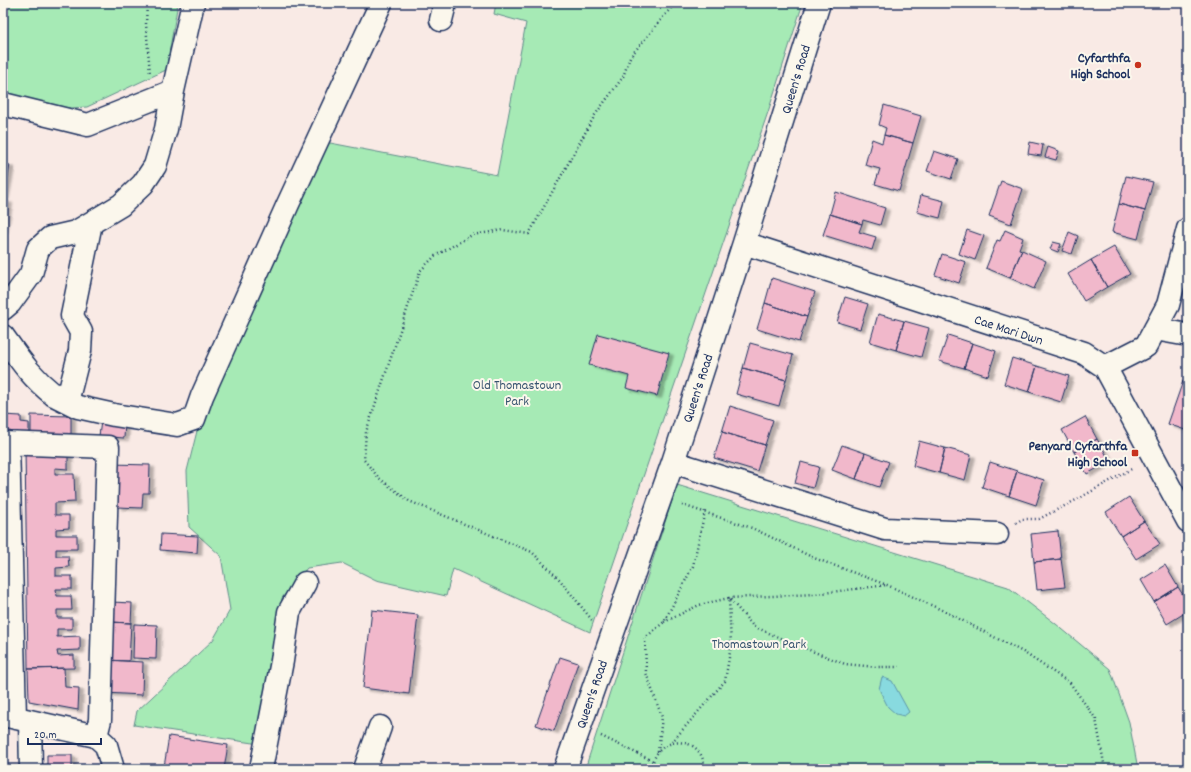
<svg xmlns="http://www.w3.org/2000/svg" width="1191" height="772" viewBox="0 0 1191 772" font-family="Dekko,sans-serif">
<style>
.green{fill:#a6eab5;stroke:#608c8a}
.water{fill:#88dadf;stroke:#5c96ab}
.building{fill:#f1b8cb;stroke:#1b2f5e;filter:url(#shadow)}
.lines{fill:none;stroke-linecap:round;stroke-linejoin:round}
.minor-casing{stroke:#1b2f5e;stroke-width:25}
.path{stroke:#1b2f5e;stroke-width:2.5;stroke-dasharray:1 3;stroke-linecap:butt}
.minor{stroke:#fbf7ec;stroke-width:22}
.poi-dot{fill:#c8321e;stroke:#fbf7ec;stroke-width:1.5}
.labels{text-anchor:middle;stroke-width:4;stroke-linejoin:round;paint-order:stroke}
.poi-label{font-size:14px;font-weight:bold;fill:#1b2f5e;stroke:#fbf7ec;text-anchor:end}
.street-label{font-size:14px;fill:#1b2f5e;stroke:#fbf7ec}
.park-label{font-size:14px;fill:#37546f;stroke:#fbf7ec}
</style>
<defs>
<filter id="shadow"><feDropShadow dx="4.5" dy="2.5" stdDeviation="1" flood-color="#0004"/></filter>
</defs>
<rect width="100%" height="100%" fill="#f9eae5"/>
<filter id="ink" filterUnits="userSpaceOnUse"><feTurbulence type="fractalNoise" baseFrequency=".025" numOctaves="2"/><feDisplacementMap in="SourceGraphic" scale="8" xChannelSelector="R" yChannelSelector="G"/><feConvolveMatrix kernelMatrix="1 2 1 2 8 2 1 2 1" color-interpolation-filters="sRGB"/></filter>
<g filter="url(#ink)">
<path class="green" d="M3,3H178L166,70L87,107L3,112Z
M496,3H803L768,112L590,632L453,569L446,596L376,580L342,563L307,568L282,598L276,645L259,744L134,725L137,711L213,640L230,610L221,556L189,527L187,471L200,419L325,142L497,175L526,23L494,14Z
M677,485L1008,587L1056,624L1110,669L1129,722L1138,769H585Z"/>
<path class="water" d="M882,677L892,681L909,712L904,716L896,714L888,707L879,689Z"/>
<path class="building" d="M884,105L921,116L913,143L884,135L886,128L879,125Z
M884,135L913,143L899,191L875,184L880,169L865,165L872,139L882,143Z
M1030,142L1043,145L1041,156L1028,154Z
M1048,147L1059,151L1056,160L1045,157Z
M934,151L958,159L951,179L927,171Z
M3,164L10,165L4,197H3Z
M1126,176L1153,182L1145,211L1119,204Z
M1001,181L1023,189L1011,224L989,216Z
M836,192L885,208L880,225L863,220L862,224L830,214Z
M921,195L944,201L940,218L917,212Z
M3,200L8,201L3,230Z
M1119,204L1145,211L1138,239L1112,232Z
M830,214L862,224L859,232L876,237L872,250L823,235Z
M967,230L984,236L975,260L959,254Z
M1005,230L1023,238L1019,249L1022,250L1010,278L986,268L997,240L1000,241Z
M1069,232L1078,236L1072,254L1062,251Z
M1053,242L1061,244L1058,252L1050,249Z
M1114,247L1130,274L1107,287L1091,260Z
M1022,250L1046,261L1034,289L1010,278Z
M942,254L966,262L959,283L935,275Z
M1091,260L1107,287L1084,301L1068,274Z
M772,278L815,292L807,317L765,303Z
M845,297L868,304L860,329L837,322Z
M765,303L807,317L799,342L757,329Z
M878,314L904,321L896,350L870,342Z
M904,321L929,328L921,357L896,350Z
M598,334L669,353L657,396L626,388L629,376L589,365Z
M948,335L972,343L964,368L939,361Z
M750,343L793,355L786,380L743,368Z
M972,343L996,351L988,376L964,368Z
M1012,358L1037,366L1029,392L1004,384Z
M1037,366L1069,376L1061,402L1029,392Z
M743,368L786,380L779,406L736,394Z
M1183,381L1188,382V431L1168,424Z
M730,406L773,420L765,445L722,432Z
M3,415L21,416V422L29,423V435L3,439Z
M31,415L71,416V437L31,436Z
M1085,417L1097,439L1074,452L1062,430Z
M101,421L125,423L124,438L99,436Z
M722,432L765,445L757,471L714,458Z
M1097,439L1110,461L1087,474L1074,452Z
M919,441L945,448L939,473L913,466Z
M842,445L865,453L856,479L832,470Z
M25,448L68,455V469L55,468V474H74L75,502L55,503V515H69V528L56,529V535H77V549H56V556H68L69,567L56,568V576H72V589H56L57,596H71L72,610H57V618H72V629H57V637L80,636V650L57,651L58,656L74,655V668L28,669Z
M945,448L971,455L965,480L939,473Z
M865,453L889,462L879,487L856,479Z
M801,462L819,467L813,488L795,483Z
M990,462L1017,471L1009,496L982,487Z
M112,464L150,465L149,493H143L142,508L117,507Z
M1017,471L1044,480L1036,505L1009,496Z
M1129,497L1144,521L1121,536L1106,512Z
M1144,521L1160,544L1136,559L1121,536Z
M1058,531L1061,559L1034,562L1031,534Z
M161,534L198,536L197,553L160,550Z
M1061,559L1065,587L1037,590L1034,562Z
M1165,565L1178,587L1154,602L1141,580Z
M1178,587L1188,603V611L1167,624L1154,602Z
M112,602L132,603L131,623L110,622Z
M372,610L418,615L409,694L363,688Z
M110,622L131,623L129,661L106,660Z
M134,624L157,625L156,659L133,658Z
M560,657L578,663L554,731L536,725Z
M106,660L143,662L142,695L105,693Z
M64,668L65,687L79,688L78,710L29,701L28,669Z
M169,736L228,745L224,769H178L164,767Z
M47,755H72V769H47Z"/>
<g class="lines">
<defs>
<path id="minor" d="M441,20L444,8L442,3
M3,104L88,125L173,91
M744,243L1084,353L1105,367L1188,521
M3,309L10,303L31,274L38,249L50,238L76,232L121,205L143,184L155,166L166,129L173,91L193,3
M1155,329L1188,335
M3,336C20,360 31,377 54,395L69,394L80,351L81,332L72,316L91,223
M1105,367L1146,346L1168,305L1188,229
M54,395L78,407L114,415L177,425L194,419L202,396L288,204L381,3
M3,443L108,447L100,720L96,736
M8,443L15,717
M673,462L885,529L997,534
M3,715L96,736L106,745L113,769
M30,721L31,769
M261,769L282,661L289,612L305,583
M365,769L380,727
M565,769L673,462L744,243L819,3"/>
</defs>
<use href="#minor" class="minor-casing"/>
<path class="path" d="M147,3L146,24L150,74
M682,505L752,528L814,558L887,585L944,611L1023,652L1070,683L1096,719L1105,769
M1016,523L1022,519H1039L1076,500L1133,468
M592,620L560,580L532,552L409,501L379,478L364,460L366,432L420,271L435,256L472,235L503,230L529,234L595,115L623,77L630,57L675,3
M664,622L699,605L729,598L753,626L789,642L845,664L877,667H899
M601,736L653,761
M672,742L725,681L731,646L729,598L815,594L887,585
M658,752L662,717L646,673L645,638L664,622L693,566L705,511
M652,769C654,733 705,734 704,769"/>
<use href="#minor" class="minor"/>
</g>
</g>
<g class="poi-dot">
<circle cx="1138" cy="65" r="4"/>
<rect x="1131" y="449" width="8" height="8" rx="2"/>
</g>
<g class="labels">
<g class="poi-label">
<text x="1130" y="62">Cyfarthfa<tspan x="1130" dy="16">High School</tspan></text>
<text x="1127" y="450">Penyard Cyfarthfa<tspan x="1127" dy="16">High School</tspan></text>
</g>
<g class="street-label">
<text transform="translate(795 79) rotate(-73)" y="5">Queen's Road</text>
<text transform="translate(1009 329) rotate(18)" y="5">Cae Mari Dwn</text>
<text transform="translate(697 388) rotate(-72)" y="5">Queen's Road</text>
<text transform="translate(591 694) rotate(-71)" y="5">Queen's Road</text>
</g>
<g class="park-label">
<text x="517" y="389">Old Thomastown<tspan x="517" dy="16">Park</tspan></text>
<text x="759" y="648">Thomastown Park</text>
</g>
</g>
<rect width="1191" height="772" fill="none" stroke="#fbf7ec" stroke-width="16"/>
<rect x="8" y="8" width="1175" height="756" fill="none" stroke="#1b2f5e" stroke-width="1.5" filter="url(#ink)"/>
<path d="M28 738v6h73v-6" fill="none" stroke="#1b2f5e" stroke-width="2"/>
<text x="34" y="738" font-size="12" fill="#1b2f5e" stroke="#fbf7ec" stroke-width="3" paint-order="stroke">20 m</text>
</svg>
